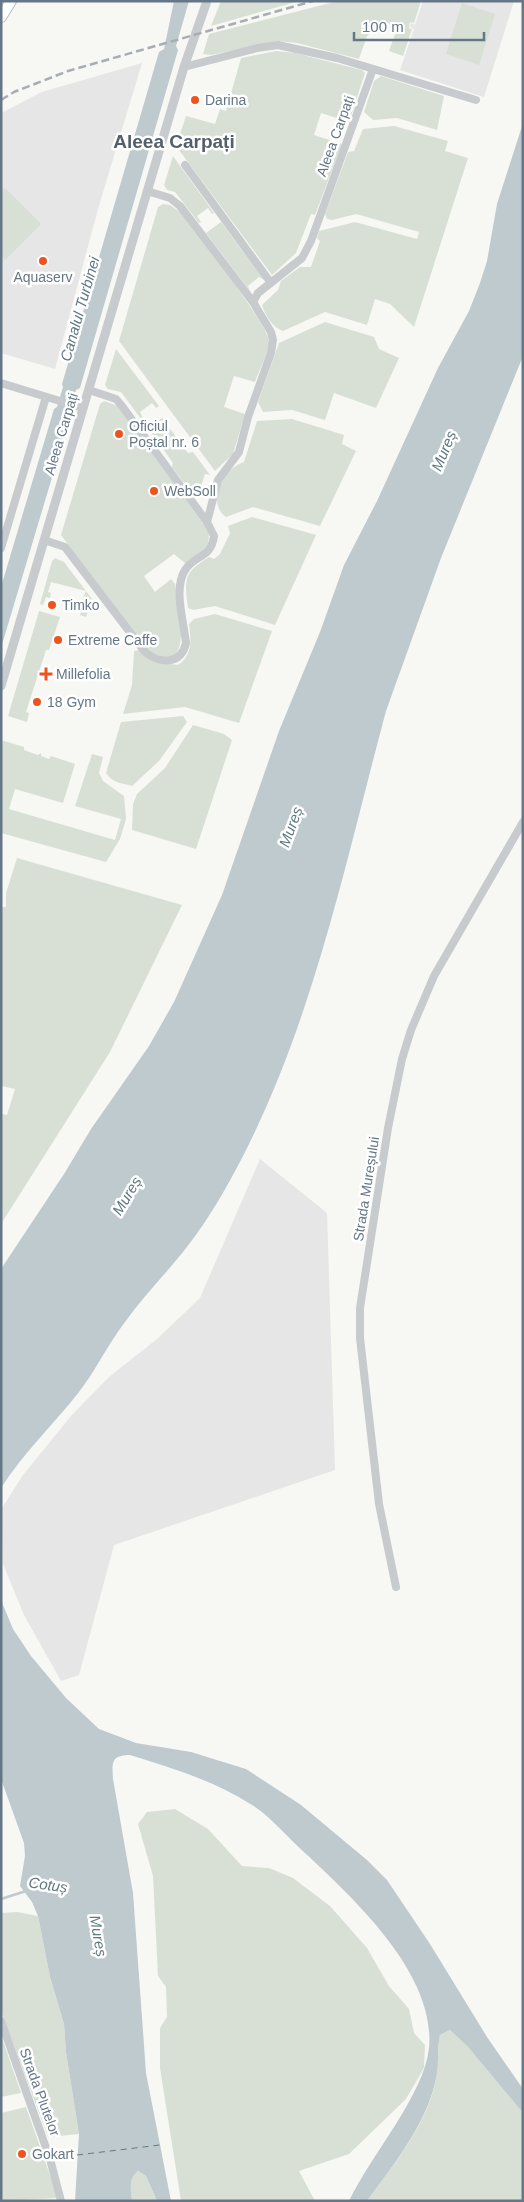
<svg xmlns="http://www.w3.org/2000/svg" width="524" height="2202" viewBox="0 0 524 2202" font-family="Helvetica,sans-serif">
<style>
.built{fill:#e5e6e5}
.green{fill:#d8e0d5}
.water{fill:#bfcacf}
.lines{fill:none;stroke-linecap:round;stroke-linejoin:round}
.stream{stroke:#bfcacf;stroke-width:2.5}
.ferry{stroke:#607983;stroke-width:1;stroke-dasharray:6 5;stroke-linecap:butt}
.secondary-casing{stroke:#b9bec3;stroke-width:12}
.minor{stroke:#c7cbce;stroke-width:8}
.tertiary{stroke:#c7cbce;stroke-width:9}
.secondary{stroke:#fff;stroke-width:10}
.rail{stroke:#a7adb3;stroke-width:2.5;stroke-dasharray:8 4;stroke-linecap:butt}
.poi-dot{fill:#ec541f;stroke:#fff;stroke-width:2}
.labels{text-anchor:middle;stroke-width:5;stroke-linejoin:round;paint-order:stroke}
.poi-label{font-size:14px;fill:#657787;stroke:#fff;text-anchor:start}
.street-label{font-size:14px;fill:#657787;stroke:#fff}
.water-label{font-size:15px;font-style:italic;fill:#607983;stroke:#fff}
.district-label{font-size:19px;font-weight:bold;fill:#53606b;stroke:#fff}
</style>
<rect width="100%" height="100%" fill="#f7f7f4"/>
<path class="built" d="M423,1H514L484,97L400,70L414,29L410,27L411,23L415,25Z
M142,63L98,209L55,369L1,353V113L42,92Z
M260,1159L327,1213L335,1470L114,1545L79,1675L61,1681L24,1615L3,1564L2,1508L23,1475L71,1416L109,1377L157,1339L200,1298Z"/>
<path class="green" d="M221,1H299L211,26Z
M338,1H421L414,23L410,22L409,28L412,29L403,56L389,51L398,26L385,22L367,36L359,59L297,43L278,41L211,55L203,54L209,34Z
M462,3L495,14L479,65L446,54Z
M276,51L295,53L362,70L365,73L349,122L321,113L314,135L342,144L315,215L311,214L296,253L272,275L176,146L186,116L215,124L220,109L226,111L241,58Z
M381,76L444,96L437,130L397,118L373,120L364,112L374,81Z
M394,126L448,141L445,151L468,158L414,327L390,304L375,299L367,325L325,312L283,331C272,327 265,315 262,305L278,290L281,281L300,267H311L320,241L317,238L319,231L355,222L417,239L419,232L356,214L332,220L327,219L325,214L348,152L354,151L363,129Z
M173,156L214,213L212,214L208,208L197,216L201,222L199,223L175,192L167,190L164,185Z
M5,188L41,224L5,260L1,256V191Z
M163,204L170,205L180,212C194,231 270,326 269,342C268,355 259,370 255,382L234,376L224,407L245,414L233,454L215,471L119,341L158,207Z
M221,222L264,280L259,277L248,286L250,291L206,233Z
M325,322L374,337L379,349L399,358L376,408L334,393L325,420L292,410L263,412L258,402L279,343Z
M116,349L159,406L156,408L152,403L140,412L143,418L141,419L121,392L108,389L105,385Z
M104,401L118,406L207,529C214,547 199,554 186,564L174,554L144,576L155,592L171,579L175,584C178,609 197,679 147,650L61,535L100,404Z
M162,418L188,453L193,452L210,475L205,474L201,486L199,485L197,498L194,496L172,467L173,463L148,428Z
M292,419L344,435L342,444L356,451L320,526L253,507L226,517C206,503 223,468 244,462L257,421Z
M252,517L316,535L275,625L215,606L193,610L188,608C184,579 184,572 209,557L214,559L220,554L230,533L228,526Z
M55,558L64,562L92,599L86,617L80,615L82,606L80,605L86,591L51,582L48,592L51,593L50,598L46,597L43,605L40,604L52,561Z
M39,611L60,617L49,650H46L26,712L29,713L27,722L8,716Z
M215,614L272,631L239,723L185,707L123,714L132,685L134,651L139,650L155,662L178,665C193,655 191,640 189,624L194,619Z
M183,716L187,722L159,761L132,786C122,783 112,783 106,773L121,722Z
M193,725L224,734L232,740L196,849L132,830L133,804L137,794L165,768Z
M1,740L24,747V750L38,755L41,753V756L49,759L51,756L75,764L63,803L15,789L9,809L115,840L121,819L75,806L92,754L103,757L99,773L103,781L124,796L126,819L120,839L106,862L1,833Z
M17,858L182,905L110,1052L1,1224V1114L7,1115L15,1089L1,1086V907H6V893Z
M175,1809L208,1829L242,1866L269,1868L293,1878L330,1906L367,1948L389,1986L409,2009L414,2033L425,2045L424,2068L406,2099L349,2154L299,2171L315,2201H181L160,2068V2028L167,2017L166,1987L158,1976L153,1876L138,1824L147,1812Z
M17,1912L38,1916L50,1977L64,2024L66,2052L79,2134L48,2137L1,2011V1913Z
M450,2030L468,2047L523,2113V2201H367C394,2164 431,2120 437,2073C439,2060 437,2048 440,2035Z
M1,2035L21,2093L1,2097Z
M26,2107L58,2198L1,2201V2113Z
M138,2171L146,2176L157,2201H132C131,2190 128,2179 138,2171Z"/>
<path class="water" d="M174,1H189L176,46L178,50L80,388L76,390L70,411L71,414L1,648V587L54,409L57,407L63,387L62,384L159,52L164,49Z
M523,123V356L441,558L386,711C343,871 310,1038 228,1184C213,1211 194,1240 173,1264C157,1283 140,1301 125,1322C108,1344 96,1370 79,1392C54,1424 23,1453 1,1488V1269L64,1174L91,1129L149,1046L174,1002L222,895L279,731L320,632L344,565L377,501L438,368L469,311L480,283L487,261L497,204Z
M1,1600L13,1629L31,1656L66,1698L99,1729L136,1743L191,1752L246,1769L301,1805L367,1860L387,1880L430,1944L487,2037L523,2089V2113L468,2047L450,2030L440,2035C437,2048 439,2060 437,2073C430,2120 394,2164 367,2201H349C371,2155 424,2095 429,2048C436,1974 354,1899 305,1853C287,1837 272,1818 252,1805C215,1781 172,1768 130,1755C111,1755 112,1763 113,1779L133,1893L146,2073L171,2201H157L146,2176L138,2171C128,2179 131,2190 132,2201H75L79,2134L66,2052L64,2024L50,1977L38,1916L32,1902L20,1886L25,1856L24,1843L1,1779Z"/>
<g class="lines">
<path class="stream" d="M1,1899L26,1891"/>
<path class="ferry" d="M77,2155L160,2145"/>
<defs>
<path id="secondary" d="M1,17L11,1"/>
</defs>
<use href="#secondary" class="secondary-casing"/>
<path class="minor" d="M184,67L257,48L278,45L337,58L476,100
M185,165L271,283
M147,191L170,198L180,206L253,302L271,332L273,340L271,353L248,417L239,452L218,480L207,522
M253,302L258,293L302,258L311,241L373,69
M1,383L83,408
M44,540L65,547L145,652C160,664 181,665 186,643C184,622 173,589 185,570C195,554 211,559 214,536L207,522L122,406L116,399L89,390
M1,548L46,397
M396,1587L379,1504L360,1338V1308L388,1128L402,1059L411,1030L434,976L523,822
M1,2021L50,2159L61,2201"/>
<path class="tertiary" d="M1,686L184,67L207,1"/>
<use href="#secondary" class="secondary"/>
<path class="rail" d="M1,100L14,92L68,71L313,1"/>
</g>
<g class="poi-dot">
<circle cx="195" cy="100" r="5"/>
<circle cx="43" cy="261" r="5"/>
<circle cx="119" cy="434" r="5"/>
<circle cx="154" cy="491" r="5"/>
<circle cx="52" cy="605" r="5"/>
<circle cx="58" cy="640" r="5"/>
<path d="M43.5 666.5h5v5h5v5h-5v5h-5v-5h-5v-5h5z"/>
<circle cx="37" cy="702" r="5"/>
<circle cx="22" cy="2154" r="5"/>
</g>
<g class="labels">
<g class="poi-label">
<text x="205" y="105">Darina</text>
<text x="43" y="282" text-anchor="middle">Aquaserv</text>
<text x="129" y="431">Oficiul<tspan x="129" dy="16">Poștal nr. 6</tspan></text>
<text x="164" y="496">WebSoll</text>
<text x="62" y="610">Timko</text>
<text x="68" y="645">Extreme Caffe</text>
<text x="56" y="679">Millefolia</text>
<text x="47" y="707">18 Gym</text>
<text x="32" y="2159">Gokart</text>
</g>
<g class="street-label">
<text transform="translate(335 136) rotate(-70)" y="5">Aleea Carpați</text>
<text transform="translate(61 434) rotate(-73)" y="5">Aleea Carpați</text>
<text transform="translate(366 1189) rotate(-81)" y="5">Strada Mureșului</text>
<text transform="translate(40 2092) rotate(70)" y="5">Strada Plutelor</text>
</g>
<g class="water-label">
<text transform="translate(80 309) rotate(-74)" y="5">Canalul Turbinei</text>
<text transform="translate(444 451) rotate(-68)" y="5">Mureș</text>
<text transform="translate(291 827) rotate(-70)" y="5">Mureș</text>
<text transform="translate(127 1196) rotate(-59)" y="5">Mureș</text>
<text transform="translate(48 1885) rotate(8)" y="5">Cotuș</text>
<text transform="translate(98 1936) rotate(80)" y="5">Mureș</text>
</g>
<g class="district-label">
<text x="174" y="148">Aleea Carpați</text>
</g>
</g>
<rect width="524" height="2202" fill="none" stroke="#657787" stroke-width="5"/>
<path d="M354 32v8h130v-8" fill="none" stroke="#657787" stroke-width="2.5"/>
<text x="362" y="32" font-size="15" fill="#657787" stroke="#ffffff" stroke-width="4" paint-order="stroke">100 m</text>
</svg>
